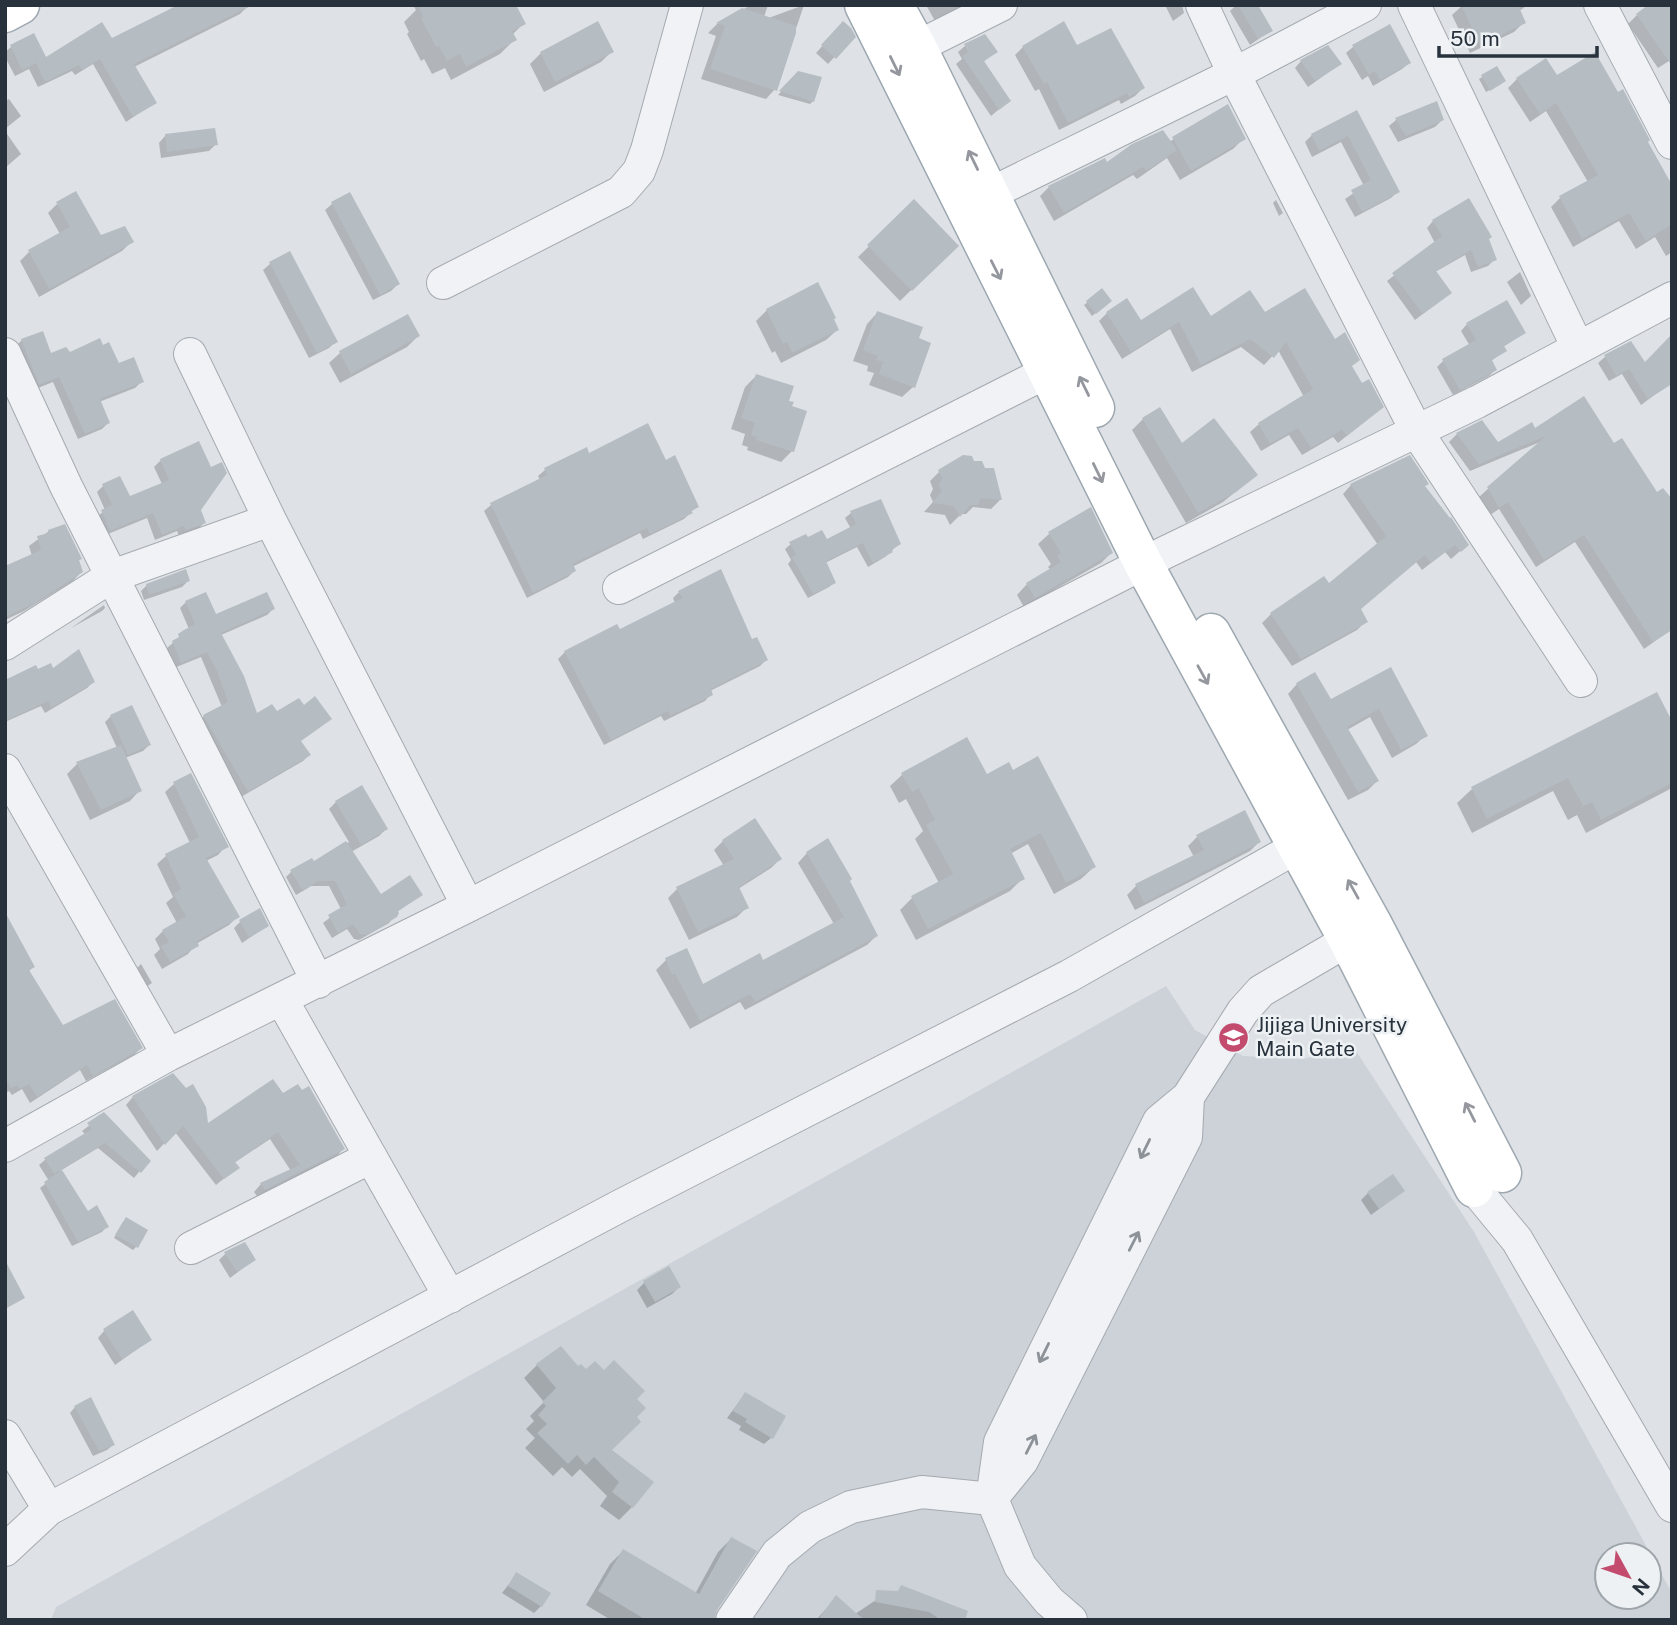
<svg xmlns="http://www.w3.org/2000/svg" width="1677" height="1625" viewBox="0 0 1677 1625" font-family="'Public Sans',sans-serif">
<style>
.built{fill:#ccd2d8;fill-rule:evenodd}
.shadow{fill:#0003}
.building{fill:#b5bcc2}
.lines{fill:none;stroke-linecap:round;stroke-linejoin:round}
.minor-casing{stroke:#a4aab0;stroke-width:34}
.major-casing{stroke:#9ea8b1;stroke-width:41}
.minor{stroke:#f0f2f5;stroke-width:32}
.major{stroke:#fff;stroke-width:38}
.oneway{stroke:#94989e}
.oneway2{stroke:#8c9298}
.labels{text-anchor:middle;stroke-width:5;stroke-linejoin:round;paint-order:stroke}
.poi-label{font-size:21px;fill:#28323c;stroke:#edf1f4;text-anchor:start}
</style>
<rect width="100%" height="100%" fill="#dee2e6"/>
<path class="built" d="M1166,986L1195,1030L1243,1056L1303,1059L1354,1048L1474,1232L1672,1593V1620H51L56,1607ZM1607,1555H1649V1597H1607Z"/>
<path class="shadow" d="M413,5H514L524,23L512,35L515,39L500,54L451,80L445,68L432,74L424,59L421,61L407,34L409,32L404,22L416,10Z
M751,5H768L763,20L804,5L776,88L766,99L701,79L716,36L708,33L717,24Z
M926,5H967L935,21Z
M1165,5H1182L1184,13L1173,21Z
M1236,5H1256L1270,31L1250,45L1230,11Z
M1463,5H1528L1519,11L1524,22L1514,32L1470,53L1452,15Z
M247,7L240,14L134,67L155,102L126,122L93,64L75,75L72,71L38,87L29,69L15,76L5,57V52L11,47L34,36L45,59Z
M1637,15L1672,59L1658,68L1628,24Z
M843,23L853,37L828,64L816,53Z
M984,36L995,52L983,62L1009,101L991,116L956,64L962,59L958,52L965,46Z
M1023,47H1077L1143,88L1135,96L1121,104L1119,100L1059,130L1039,89L1035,91L1015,55Z
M1353,47L1409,63L1402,69L1373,86L1368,76L1362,80L1346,53Z
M612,51L601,62L544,92L530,64L541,53Z
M1301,61L1340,64L1308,87L1295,68Z
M1497,68L1501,84L1486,92L1479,79Z
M799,73L813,101L810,104L778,95Z
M1556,77L1646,142L1672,189V252L1666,256L1655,237L1636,249L1619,221L1573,247L1551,207L1560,198L1588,182L1546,111L1530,122L1508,88L1517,79Z
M9,99L21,116L5,129V101Z
M1228,106L1244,138L1233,149L1180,180L1167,158L1137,179L1133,175L1054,221L1040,196L1049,187L1169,142Z
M1356,112L1398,191L1391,198L1355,217L1345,199L1364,186L1341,142L1312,157L1305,142L1312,135Z
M1396,120H1442L1435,127L1398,142L1389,126Z
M5,131L21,154L5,168Z
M165,136L216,144L209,151L161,158L159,143Z
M349,194L398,284L391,291L373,300L325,210L332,204Z
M1276,200L1283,213L1279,216L1273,203Z
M914,202L957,245L900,301L858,257Z
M57,204L100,238L131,242L122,251L39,297L20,261L29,252L60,234L48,213Z
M1433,221L1487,239L1495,259L1488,266L1471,272L1465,255L1435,272L1450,293L1415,320L1387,281L1435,243L1427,228Z
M290,253L336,341L329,348L309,358L263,270L270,264Z
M1520,272L1531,296L1521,305L1507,282Z
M1102,291L1107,304L1092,316L1084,305Z
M767,310L832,319L837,330L826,340L781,363L775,351L772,353L756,321Z
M877,313L917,339L913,387L902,397L869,385L874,373L867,371L868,366L853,361L867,324Z
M1107,313L1140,322L1264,314L1350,367L1362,385L1382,407L1338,443L1333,437L1302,455L1289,435L1261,451L1250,432L1259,424L1304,397L1278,350L1264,365L1241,347L1192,372L1170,329L1122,359L1099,321Z
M407,316L418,336L407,347L340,383L329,363L340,353Z
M1467,324L1524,333L1503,347L1505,350L1491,361L1495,370L1489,376L1453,395L1437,367L1443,361L1470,346L1461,331Z
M22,340L50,356L69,354L118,365L141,382L135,388L99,402L108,423L102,429L78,439L53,382L33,390L16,346Z
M1630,343L1644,365L1672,382L1641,405L1622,374L1609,381L1598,363L1605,357Z
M756,376L787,402L792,451L781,462L747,450L748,447L742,445L745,434L731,429L745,387Z
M1143,419L1181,446L1256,475L1223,502L1186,523L1132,430Z
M1534,430L1614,446L1657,495L1672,629L1644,649L1575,542L1536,567L1499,509L1490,515L1479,497L1540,442L1470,471L1449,442L1457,434L1497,444Z
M589,455L665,462L697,506L684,519L643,539L640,533L572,567L574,571L568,577L527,598L484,511L491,505L540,480L538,476L545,470Z
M161,460L210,469L199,510L204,523L198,529L179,536L177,531L155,540L147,518L103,536L96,518L105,510L97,492L103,486L129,498L162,484L154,467Z
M973,462L984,470L1000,500L991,509L973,507L966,514H961L950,525L945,515L924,512L933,502L930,495L933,489L930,481L939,472Z
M1351,485L1424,487L1467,545L1451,559L1445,552L1422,570L1416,562L1359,609L1366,621L1357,630L1292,666L1262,623L1271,614L1324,579L1328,586L1378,545L1343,494Z
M880,501L899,544L885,557L868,567L857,547L825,563L834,582L829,587L808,598L788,564L791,560L785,549L791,544L807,539L826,542L851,529L845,518L851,513Z
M1090,509L1111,553L1101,563L1024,607L1017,595L1027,584L1051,570L1048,567L1051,564L1038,544L1049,534Z
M49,531L77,561L81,572L73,581L24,611L5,620V568L32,556L29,546Z
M188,581L182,587L144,600L141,591L147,585Z
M679,592L751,641L766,660L760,666L710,691L711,694L705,701L664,721L661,716L604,745L558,659L565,652L619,631L675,603L673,598Z
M186,602L215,617L273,609L267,615L221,635L256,715L276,713L309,755L303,761L241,797L198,722L204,716L222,707L201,657L174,668L167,648L189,629L180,608Z
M104,605L105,608L102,611L71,628Z
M53,670L93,682L87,688L45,713L41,706L5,722V682L37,672Z
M1390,670L1426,735L1416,744L1392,758L1370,717L1347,730L1377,781L1368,790L1348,800L1288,694L1297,684L1330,702Z
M111,716L149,745L143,751L125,758L140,790L130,801L90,820L67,774L77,764L117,748L105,722Z
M1672,725V788L1586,833L1577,815L1568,820L1553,791L1472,833L1457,803L1472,789Z
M1012,772L1094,867L1081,879L1054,894L1028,844L1010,854L1023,878L1010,891L916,940L900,910L913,897L939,883L915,839L923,831L906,799L899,803L890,786L903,774L986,776Z
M174,784L226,846L218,855L206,861L238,916L229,925L196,944L188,954L162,969L154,955L160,949L155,939L163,931L177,923L166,903L173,897L157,864L166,856L190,843L165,792Z
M336,802L386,829L379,836L351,852L380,897L421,894L397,912L389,923L359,940L354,939L347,929L332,938L323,923L341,909L329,886H311L296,895L286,877L292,871L313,863L349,842L329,809Z
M1197,837L1259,842L1250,851L1135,910L1127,895L1136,886L1194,857L1188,846Z
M723,841L780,859L771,868L738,889L747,907L737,917L689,940L668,898L677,889L724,866L714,850Z
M807,853L848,881L876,936L867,945L745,1010L740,1002L690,1029L656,970L666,960L686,951L702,986L762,962L834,924L798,863Z
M5,918L33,967L28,972L62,1027L141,1048L134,1055L86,1081L80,1070L30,1103L22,1089L12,1095L9,1091L5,1093Z
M240,922L267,926L242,943L234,928Z
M141,964L152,983L146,987L136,969Z
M282,1096L343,1149L336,1157L257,1196L254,1192L261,1184L291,1171L270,1139L234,1163L237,1168L216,1185L175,1132L157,1151L126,1105L133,1097L206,1127Z
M104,1114L148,1161L134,1178L98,1148L60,1171L87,1214L107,1226L102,1232L72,1246L40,1188L49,1181L39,1165L46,1159L86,1135L82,1131Z
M1403,1191L1371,1215L1361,1200L1368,1193Z
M123,1222L136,1247L133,1250L114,1238Z
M226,1253L254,1260L230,1278L219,1260Z
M644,1283L679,1287L672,1294L647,1308L637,1290Z
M104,1331L150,1340L115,1365L98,1338Z
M561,1348L578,1368L634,1399L610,1451L632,1507L619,1520L600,1506L607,1496L580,1469L572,1477L562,1467L553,1476L525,1448L535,1438L526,1429L534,1421L530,1416L544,1402L524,1378L537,1365Z
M745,1394L771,1438L764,1444L739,1430L741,1426L727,1418Z
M75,1407L113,1445L107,1450L93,1456L70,1413Z
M731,1539L712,1620H611L586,1605L610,1564L623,1551L695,1594L718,1552Z
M517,1574L541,1606L534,1613L502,1593Z
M891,1596L959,1620H816L836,1598L855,1614L876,1600Z"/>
<path class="building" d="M178,5H253L134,64L157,103L133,117L100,59L82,70L79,65L45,82L36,63L22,70L10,45L34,33L46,57L102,22L112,38Z
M418,5H516L526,24L512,31L517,40L466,67L460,54L447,61L439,46L436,47L421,18L423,17Z
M1238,5H1258L1273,31L1258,39Z
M1461,5H1518L1526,23L1480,45Z
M1648,5H1672V66L1636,14Z
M742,8L796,26V33L777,91L710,69L725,26L716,23Z
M598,21L614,52L555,82L540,52Z
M843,21L851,28L856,37L836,59L821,45Z
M1064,21L1077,45L1111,28L1145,88L1129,97L1127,93L1068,123L1047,82L1044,84L1022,46Z
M1390,24L1411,63L1380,80L1375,71L1369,75L1352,45Z
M985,34L998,52L984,61L1011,101L999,110L962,56L968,52L964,44Z
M1328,45L1342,64L1315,81L1300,60Z
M1595,52L1618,92L1623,89L1650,140L1648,142L1672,185V224L1646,241L1629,213L1582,239L1559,196L1598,175L1556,103L1540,114L1516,78L1546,58L1557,75Z
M1497,66L1506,81L1490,91L1481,75Z
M798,71L822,77L814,102L779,91Z
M1437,101L1444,120L1406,136L1395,118Z
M1228,104L1246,139L1191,171L1172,137Z
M1357,110L1400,192L1362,212L1351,190L1371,180L1348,136L1319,151L1311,134Z
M215,128L218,145L167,152L165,134Z
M1163,130L1177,150L1146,171L1143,167L1064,213L1048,186L1105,158L1107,162L1132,144Z
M76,191L101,235L125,226L134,242L49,289L28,250L70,227L56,202Z
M350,192L400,284L380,295L331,202Z
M1469,198L1492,237L1489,239L1497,260L1478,267L1471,250L1436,271L1452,293L1423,314L1392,273L1442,236L1432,220Z
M914,199L959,246L912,291L867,245Z
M290,251L338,342L317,353L269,262Z
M818,282L836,318L834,319L839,330L792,353L787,342L783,344L766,309Z
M1193,287L1211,316L1250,290L1265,312L1305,288L1335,339L1345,332L1360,360L1352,366L1362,383L1369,379L1384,407L1347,436L1342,430L1311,448L1298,428L1270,444L1258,423L1313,389L1286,342L1274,358L1250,339L1201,365L1179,322L1131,352L1106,312L1127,298L1141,320Z
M1102,288L1112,301L1096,314L1086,301Z
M1507,300L1526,333L1504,346L1507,351L1492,360L1497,370L1460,390L1442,359L1476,340L1466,323Z
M877,311L923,327L919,338L931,343L915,388L879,374L883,362L876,360L878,356L863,350Z
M408,314L420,336L351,374L339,351Z
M43,331L51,353L66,347L70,352L100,338L103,345L109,342L119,363L134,357L144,382L100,399L110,423L85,434L59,377L39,385L21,339Z
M1672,334V384L1648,399L1629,369L1616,376L1604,355L1631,341L1645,362Z
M756,374L794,386L789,401L794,402L792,406L807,411L794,452L756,440L757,437L751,435L755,423L741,418Z
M1584,396L1614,443L1622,438L1657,492L1663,488L1672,499V630L1653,642L1584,535L1544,560L1508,502L1499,508L1487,487L1546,436L1479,464L1456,433L1482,420L1498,442L1532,422L1535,428Z
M1160,407L1182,443L1214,418L1258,475L1236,492L1198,513L1142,418Z
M648,423L666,460L675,455L699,507L691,511L693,513L650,534L647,528L573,564L576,571L533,593L490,503L547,475L544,468L587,447L589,453Z
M199,441L211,467L222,462L227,473L201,510L206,523L186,530L184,526L162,535L153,513L110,531L101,510L112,505L102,484L120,476L130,496L169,480L160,459Z
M963,455L972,456L974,461H982L985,468H994L1002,500L981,498L978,505H970L960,517L954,506L932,503L942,491L939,485L942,478L938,470Z
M1410,455L1429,484L1425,486L1450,518L1451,517L1469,545L1461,552L1455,545L1431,563L1425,555L1361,609L1368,622L1301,659L1270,613L1324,576L1329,583L1386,536L1350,484Z
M881,499L901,544L891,550L893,552L873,563L863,543L826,561L836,583L813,594L792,557L796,555L789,542L806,534L808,537L822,530L827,539L856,524L850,511Z
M1091,507L1113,553L1035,598L1026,583L1061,562L1057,555L1061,553L1048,532Z
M65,524L82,559L79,560L83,572L35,603L5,617V566L41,550L37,536L49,533L48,530Z
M186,569L190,581L149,595L146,584Z
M721,569L752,639L757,637L768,660L711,689L713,695L670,716L668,711L611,740L564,651L617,624L620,629L682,598L678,591Z
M206,592L216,614L267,592L275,609L221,633L244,676L257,713L272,704L277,711L299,698L304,705L315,696L332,719L301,741L311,755L248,792L203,715L228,702L217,671L207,652L181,663L172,641L179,637L178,634L184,630L195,624L185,601Z
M79,649L95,682L51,708L48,701L5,721V680L36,665L38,669L51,663L53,668Z
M1391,667L1428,736L1401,750L1379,709L1347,727L1379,781L1358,792L1296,683L1315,672L1331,699Z
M1657,692L1672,721V783L1601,820L1592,802L1583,806L1568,778L1487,819L1471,787Z
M132,705L151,745L128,755L110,715Z
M967,737L987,774L1009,762L1013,770L1038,756L1096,867L1066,883L1041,833L1010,849L1025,879L928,929L911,896L953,874L926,825L935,820L919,788L912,792L901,773Z
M121,745L142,791L101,810L76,762Z
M191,773L229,847L206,858L240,917L197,941L199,946L170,962L161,946L169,942L162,930L186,916L173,894L181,889L165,854L199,837L173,782Z
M362,785L388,829L361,845L335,801Z
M1245,810L1261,842L1144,903L1135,884L1204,850L1196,835Z
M755,818L782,859L739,887L749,908L698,932L676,887L734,859L722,840Z
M828,838L852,879L850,881L878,936L755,1002L750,994L700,1021L675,974L672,975L665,958L687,948L703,984L760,953L763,960L844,917L806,852Z
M346,841L381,894L410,875L423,895L398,911L399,913L397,917L367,935L360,934L353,924L338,933L328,915L347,904L335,881H318L303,891L290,870L312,858L314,861Z
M260,908L269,926L249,938L239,920Z
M5,912L35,967L29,970L63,1025L115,999L143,1048L93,1076L87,1065L37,1097L29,1084L19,1089L17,1085L11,1088L5,1078Z
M173,1073L186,1088L193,1084L206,1107L208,1123L273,1079L283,1093L298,1084L302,1090L309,1086L345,1149L265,1190L260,1183L300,1165L278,1132L235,1162L240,1168L224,1179L183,1126L165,1145L132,1096Z
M104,1112L151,1161L141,1173L105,1143L54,1174L44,1158L92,1129L87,1123Z
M62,1170L88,1211L97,1205L109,1227L78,1242L44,1182Z
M1393,1174L1405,1191L1379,1209L1367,1192Z
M126,1217L148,1230L138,1248L115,1235Z
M245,1242L256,1260L237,1272L224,1252Z
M5,1260L25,1298L5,1309Z
M669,1266L681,1287L655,1302L643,1281Z
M133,1310L152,1340L122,1359L103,1329Z
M561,1346L578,1366L581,1364L586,1369L595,1361L604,1370L614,1360L645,1391L637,1399L646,1408L637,1417L641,1422L612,1450L654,1482L633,1508L612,1492L619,1482L594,1457L586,1465L577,1455L568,1464L537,1433L547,1424L538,1415L546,1406L542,1402L556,1388L536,1364Z
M745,1392L786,1416L773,1439L745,1422L747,1419L733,1411Z
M91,1397L115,1445L99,1451L74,1406Z
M731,1537L757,1551L717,1610L714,1620H646L598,1591L623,1549L699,1594Z
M516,1572L551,1593L542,1607L508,1586Z
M901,1585L968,1611L965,1620H941L929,1612L875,1602L876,1590L898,1591Z
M836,1595L856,1613L865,1620H818Z"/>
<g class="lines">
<defs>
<path id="minor" d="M1202,5L1234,74L1417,432L1581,681
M1414,5L1578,348
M1600,5L1672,143
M917,47L1001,5
M969,204L1234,74L1365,5
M443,283L621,192L639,171L647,150L687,5
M5,354L66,486L318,982
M190,354L270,520L468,906
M619,588L1047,372
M5,644L112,576L270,520
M5,770L168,1055
M282,1000L450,1297
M5,1146L168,1055L468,906L1166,552L1477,402L1672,298
M1474,1188L1517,1240L1672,1506
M191,1248L371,1157
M5,1436L49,1509
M992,1498L1022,1461L1186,1137L1188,1097
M5,1550L49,1509L620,1206L1069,976L1297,847
M732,1620L777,1554L810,1527L851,1507L922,1492L992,1499
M1071,1620L1049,1601L1020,1566L992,1499L1000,1442L1159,1121L1188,1097L1243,1011L1261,991L1367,929"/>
<path id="major" d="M864,5L1143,563L1348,940L1474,1188
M894,5L917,47L1095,408
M5,13L20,5
M1211,633L1373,925L1502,1173"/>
</defs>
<use href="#minor" class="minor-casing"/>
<use href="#major" class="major-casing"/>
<use href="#minor" class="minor"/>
<use href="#major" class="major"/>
</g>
<defs><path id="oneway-shaft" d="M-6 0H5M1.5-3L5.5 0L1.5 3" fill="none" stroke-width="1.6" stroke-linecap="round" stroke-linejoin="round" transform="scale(1.75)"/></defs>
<g class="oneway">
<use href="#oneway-shaft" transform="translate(895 66) rotate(64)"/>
<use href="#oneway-shaft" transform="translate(973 160) rotate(-116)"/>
<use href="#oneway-shaft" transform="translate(996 270) rotate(63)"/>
<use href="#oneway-shaft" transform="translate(1084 386) rotate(-116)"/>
<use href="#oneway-shaft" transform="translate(1098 473) rotate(64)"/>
<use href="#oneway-shaft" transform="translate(1203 675) rotate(61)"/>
<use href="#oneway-shaft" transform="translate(1353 889) rotate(-119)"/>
<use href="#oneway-shaft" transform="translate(1470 1112) rotate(-117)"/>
</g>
<g class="oneway2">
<use href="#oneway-shaft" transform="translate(1145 1149) rotate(116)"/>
<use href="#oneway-shaft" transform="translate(1134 1241) rotate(-63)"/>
<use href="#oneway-shaft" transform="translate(1044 1353) rotate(116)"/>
<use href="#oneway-shaft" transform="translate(1031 1444) rotate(-63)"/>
</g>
<defs>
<symbol id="school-disc" viewBox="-11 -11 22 22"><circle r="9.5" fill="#c34b6e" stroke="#edf1f4"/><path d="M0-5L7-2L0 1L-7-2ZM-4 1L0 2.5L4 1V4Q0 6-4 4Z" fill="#fff"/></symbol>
</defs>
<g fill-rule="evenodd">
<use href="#school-disc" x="1216" y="1020" width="35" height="35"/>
</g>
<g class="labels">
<g class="poi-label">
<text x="1256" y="1032">Jijiga University<tspan x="1256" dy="24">Main Gate</tspan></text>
</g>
</g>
<rect width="1677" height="1625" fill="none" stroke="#28323c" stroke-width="14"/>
<g transform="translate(1628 1576) rotate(130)"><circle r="33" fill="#edf1f4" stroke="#9ea5aa" stroke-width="2"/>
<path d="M0-5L12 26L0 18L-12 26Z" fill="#c34b6e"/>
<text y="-10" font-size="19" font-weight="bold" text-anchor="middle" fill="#28323c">N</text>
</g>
<path d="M1439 46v10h158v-10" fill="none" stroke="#28323c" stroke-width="3.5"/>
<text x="1450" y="46" font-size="21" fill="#28323c" stroke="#edf1f4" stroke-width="5" paint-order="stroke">50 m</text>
</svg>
